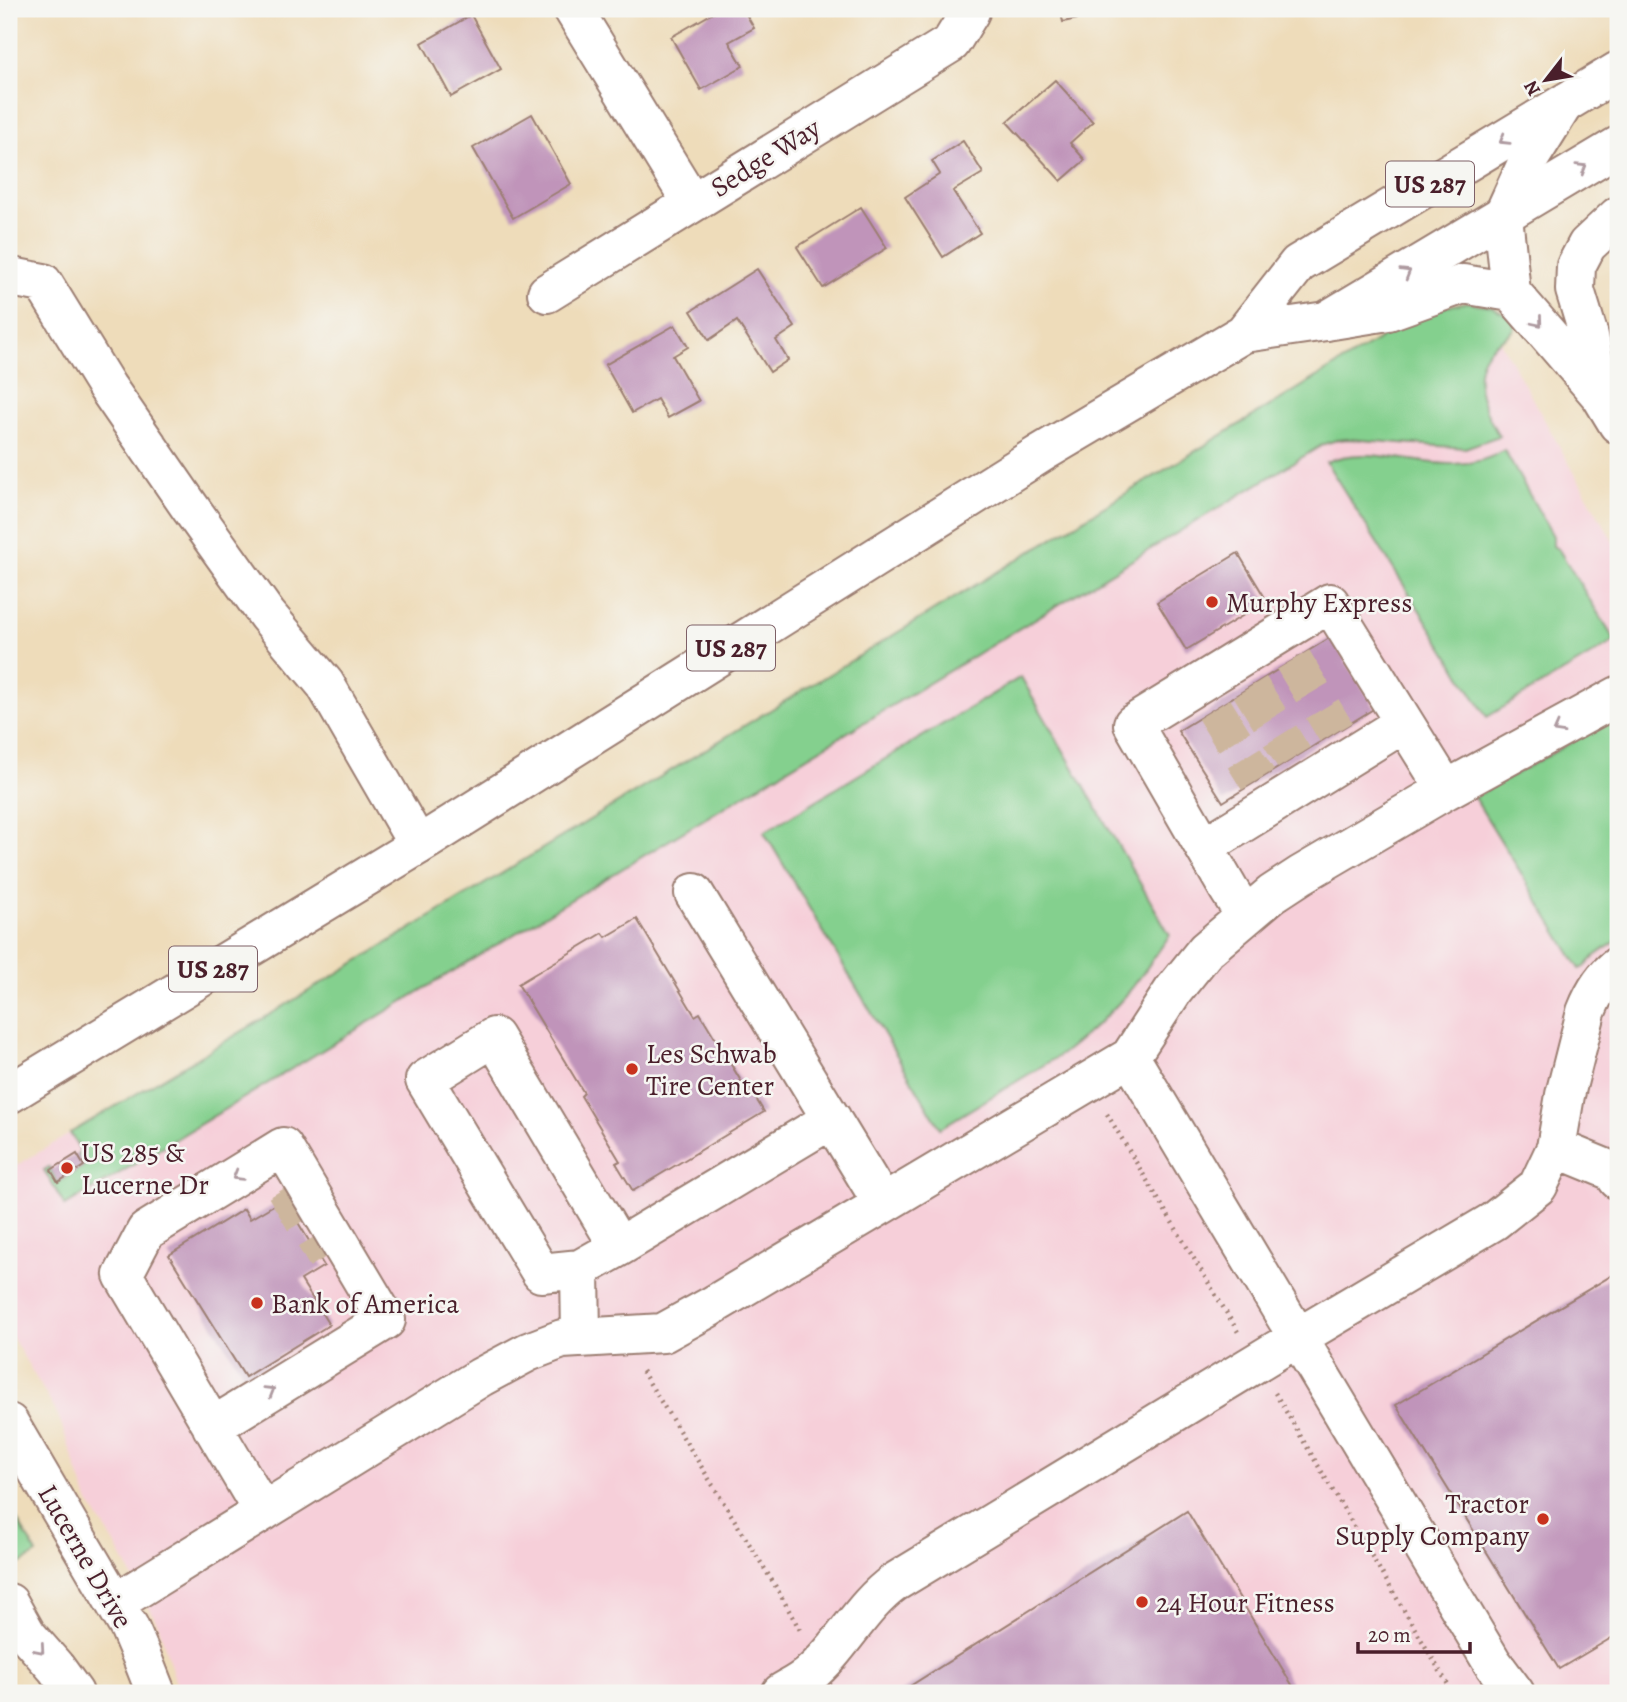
<svg xmlns="http://www.w3.org/2000/svg" width="1627" height="1702" viewBox="0 0 1627 1702" font-family="Alegreya,serif">
<style>
.built{fill:#f6cfd9}
.green{fill:#84d08e;stroke:#67785c;stroke-width:2}
.building{fill:#c094ba}
.lines{fill:none;stroke-linecap:round;stroke-linejoin:round}
.minor-tunnel{stroke:#cdb69d;stroke-width:38;stroke-dasharray:38 19;stroke-linecap:butt}
.minor-casing{stroke:#9c7e72;stroke-width:42}
.major-casing{stroke:#9c7e72;stroke-width:42}
.path{stroke:#9c7e72;stroke-width:4.5;stroke-dasharray:2 5;stroke-linecap:butt}
.minor{stroke:#fff;stroke-width:38}
.major{stroke:#fff;stroke-width:38}
.oneway{stroke:#ae9aa0}
.poi-dot{fill:#c8321e;stroke:#f6f6f2;stroke-width:2.5}
.labels{text-anchor:middle;stroke-width:5;stroke-linejoin:round;paint-order:stroke}
.shield{fill:#f6f6f2;stroke:#7e6067;stroke-width:2}
.shield-label{font-size:26px;font-weight:bold;fill:#4a1f2b}
.street-label{font-size:28px;fill:#4a1f2b;stroke:#f6f6f2}
.poi-label{font-size:28px;fill:#4a1f2b;stroke:#f6f6f2;text-anchor:start}
</style>
<rect width="100%" height="100%" fill="#f6f6f2"/>
<filter id="ink" filterUnits="userSpaceOnUse"><feTurbulence type="fractalNoise" baseFrequency=".0143" numOctaves="2"/><feDisplacementMap in="SourceGraphic" scale="14" xChannelSelector="R" yChannelSelector="G"/><feConvolveMatrix kernelMatrix="1 2 1 2 8 2 1 2 1" color-interpolation-filters="sRGB"/></filter>
<filter id="wash" filterUnits="userSpaceOnUse"><feTurbulence type="fractalNoise" baseFrequency=".00686" numOctaves="4" result="noise"/><feDisplacementMap in="SourceGraphic" scale="28" xChannelSelector="R" yChannelSelector="G"/><feGaussianBlur stdDeviation="1.57" result="paint"/><feColorMatrix in="noise" values="0 0 0 0 0 0 0 0 0 0 0 0 0 0 0 0 0 1.4 0 .05"/><feComposite in="paint" operator="in"/></filter>
<g filter="url(#wash)">
<rect width="100%" height="100%" fill="#eedcba"/>
<path class="built" d="M1479,303L1510,359L1618,550V1693H179L158,1624L115,1544L88,1501L58,1415L9,1332V1170L256,1023L1424,312Z"/>
<path class="green" d="M1466,302L1491,306L1515,319V329C1509,336 1500,340 1493,346C1465,371 1484,410 1499,436L1465,448L1348,439L1337,440L1324,444L65,1206L44,1170L49,1167L58,1182L84,1166L77,1154L81,1151L70,1133L256,1023L1424,312Z
M1504,450L1553,536V546L1559,550L1615,641L1487,717L1326,462C1380,438 1449,486 1504,450Z
M1021,677L1170,935C1156,954 1143,975 1127,994C1108,1016 1085,1036 1062,1054L940,1128L764,832Z
M1618,716V940L1596,955L1585,967L1580,969L1474,797Z
M9,1506L37,1554L13,1568L9,1561Z"/>
<g id="blocks">
<path class="building" d="M720,9H743L754,28L729,42L743,66L701,90L671,37Z
M1060,9H1109L1110,12L1063,22Z
M471,15L501,69L451,97L422,43Z
M1055,80L1093,122L1070,143L1085,160L1061,181L1007,122Z
M532,114L571,184L513,218L473,148Z
M963,141L983,173L953,191L980,233L943,257L905,197L940,174L932,161Z
M861,207L887,248L823,288L797,247Z
M757,269L795,327L776,340L788,360L770,372L737,321L709,340L691,311Z
M675,325L688,347L673,356L699,401L668,418L657,399L632,413L605,365Z
M1238,553L1267,601L1186,650L1157,602Z
M1331,637L1375,708L1223,802L1178,731Z
M637,919L695,1016L700,1013L744,1086L747,1084L764,1112L633,1191L616,1163L620,1161L581,1096L584,1093L518,984L603,933L606,937Z
M77,1154L84,1166L58,1182L51,1170Z
M284,1199L324,1266L301,1280L329,1325L245,1377L169,1255L244,1209L250,1219Z
M1616,1273L1618,1277V1634L1559,1669L1396,1405Z
M1187,1511L1297,1693H899Z"/>
</g>
</g>
<g filter="url(#ink)">
<use href="#blocks" fill-opacity="0" stroke="#9c7e72" stroke-width="2"/>
<g class="lines">
<path class="minor-tunnel" d="M1293,660L1336,732
M1250,687L1294,758
M1214,709L1258,780
M285,1188L326,1257"/>
<defs>
<path id="minor" d="M573,9L692,203
M1563,105L1528,161L1503,216L1511,292L1601,396L1618,424
M9,278L11,277L43,283L107,387L189,506L267,615L325,684L418,845
M547,293L951,43L970,12V9
M1326,321L1388,311L1463,284L1511,292
M1600,394L1589,336L1575,290L1576,266L1587,245L1618,216
M1204,847L1404,723
M694,893L883,1204
M1245,915L1229,890L1133,724L1330,603L1446,790
M1130,1057L1173,991L1206,950L1272,894L1301,875L1446,790L1618,696
M1556,1148L1612,1171L1618,1180
M619,1247L832,1119
M580,1269L541,1273L425,1080L494,1037L619,1247L580,1269L581,1337
M9,1423L129,1627L141,1655L156,1693
M212,1427L386,1320L283,1147L146,1231L123,1275L263,1512
M9,1603L27,1635L56,1668L74,1693
M115,1603L481,1377L528,1352L562,1339L663,1333L710,1307L1130,1057L1492,1662L1515,1693
M781,1693C791,1687 801,1682 809,1675C842,1648 860,1607 895,1582L1297,1338L1494,1221L1538,1186L1556,1148L1565,1095L1586,1012C1593,994 1603,977 1618,966"/>
<path id="major" d="M1244,333L1326,321L1618,146
M9,1094L430,838L1043,452L1244,333L1298,264L1618,71"/>
</defs>
<use href="#minor" class="minor-casing"/>
<use href="#major" class="major-casing"/>
<path class="path" d="M1107,1114L1238,1332
M642,1371L776,1587L800,1630
M1275,1393L1453,1693"/>
<use href="#minor" class="minor"/>
<use href="#major" class="major"/>
</g>
<defs><path id="oneway-chevron" d="M-2-3.5L2.5 0L-2 3.5" fill="none" stroke-width="1.6" stroke-linecap="round" stroke-linejoin="round" transform="scale(1.75)"/></defs>
<g class="oneway">
<use href="#oneway-chevron" transform="translate(1504 140) rotate(149)"/>
<use href="#oneway-chevron" transform="translate(1582 168) rotate(-31)"/>
<use href="#oneway-chevron" transform="translate(1406 273) rotate(-31)"/>
<use href="#oneway-chevron" transform="translate(1538 322) rotate(50)"/>
<use href="#oneway-chevron" transform="translate(1558 729) rotate(151)"/>
<use href="#oneway-chevron" transform="translate(237 1176) rotate(149)"/>
<use href="#oneway-chevron" transform="translate(270 1391) rotate(-31)"/>
<use href="#oneway-chevron" transform="translate(40 1649) rotate(49)"/>
</g>
</g>
<g class="poi-dot">
<circle cx="1212" cy="602" r="7"/>
<circle cx="632" cy="1069" r="7"/>
<circle cx="67" cy="1168" r="7"/>
<circle cx="257" cy="1303" r="7"/>
<circle cx="1543" cy="1519" r="7"/>
<circle cx="1142" cy="1602" r="7"/>
</g>
<g class="labels">
<g class="shield">
<rect x="1386" y="161.5" width="88" height="45" rx="5"/>
<rect x="687" y="625.5" width="88" height="45" rx="5"/>
<rect x="169" y="946.5" width="88" height="45" rx="5"/>
</g>
<g class="shield-label">
<text x="1430" y="193">US 287</text>
<text x="731" y="657">US 287</text>
<text x="213" y="978">US 287</text>
</g>
<g class="street-label">
<text transform="translate(765 157) rotate(-32)" y="10">Sedge Way</text>
<text transform="translate(86 1556) rotate(60)" y="10">Lucerne Drive</text>
</g>
<g class="poi-label">
<text x="1226" y="612">Murphy Express</text>
<text x="646" y="1063">Les Schwab<tspan x="646" dy="32">Tire Center</tspan></text>
<text x="81" y="1162">US 285 &amp;<tspan x="81" dy="32">Lucerne Dr</tspan></text>
<text x="271" y="1313">Bank of America</text>
<text x="1529" y="1513" text-anchor="end">Tractor<tspan x="1529" dy="32">Supply Company</tspan></text>
<text x="1156" y="1612">24 Hour Fitness</text>
</g>
</g>
<rect width="1627" height="1702" fill="none" stroke="#f6f6f2" stroke-width="35"/>
<g transform="translate(1546 80) rotate(239)" stroke="#f6f6f2" stroke-width="5" paint-order="stroke">
<path d="M0-5L12 26L0 18L-12 26Z" fill="#4a1f2b"/>
<text y="-10" font-size="19" font-weight="bold" text-anchor="middle" fill="#4a1f2b">N</text>
</g>
<path d="M1358 1642v10h112v-10" fill="none" stroke="#4a1f2b" stroke-width="3.5"/>
<text x="1368" y="1642" font-size="21" fill="#4a1f2b" stroke="#f6f6f2" stroke-width="5" paint-order="stroke">20 m</text>
</svg>
